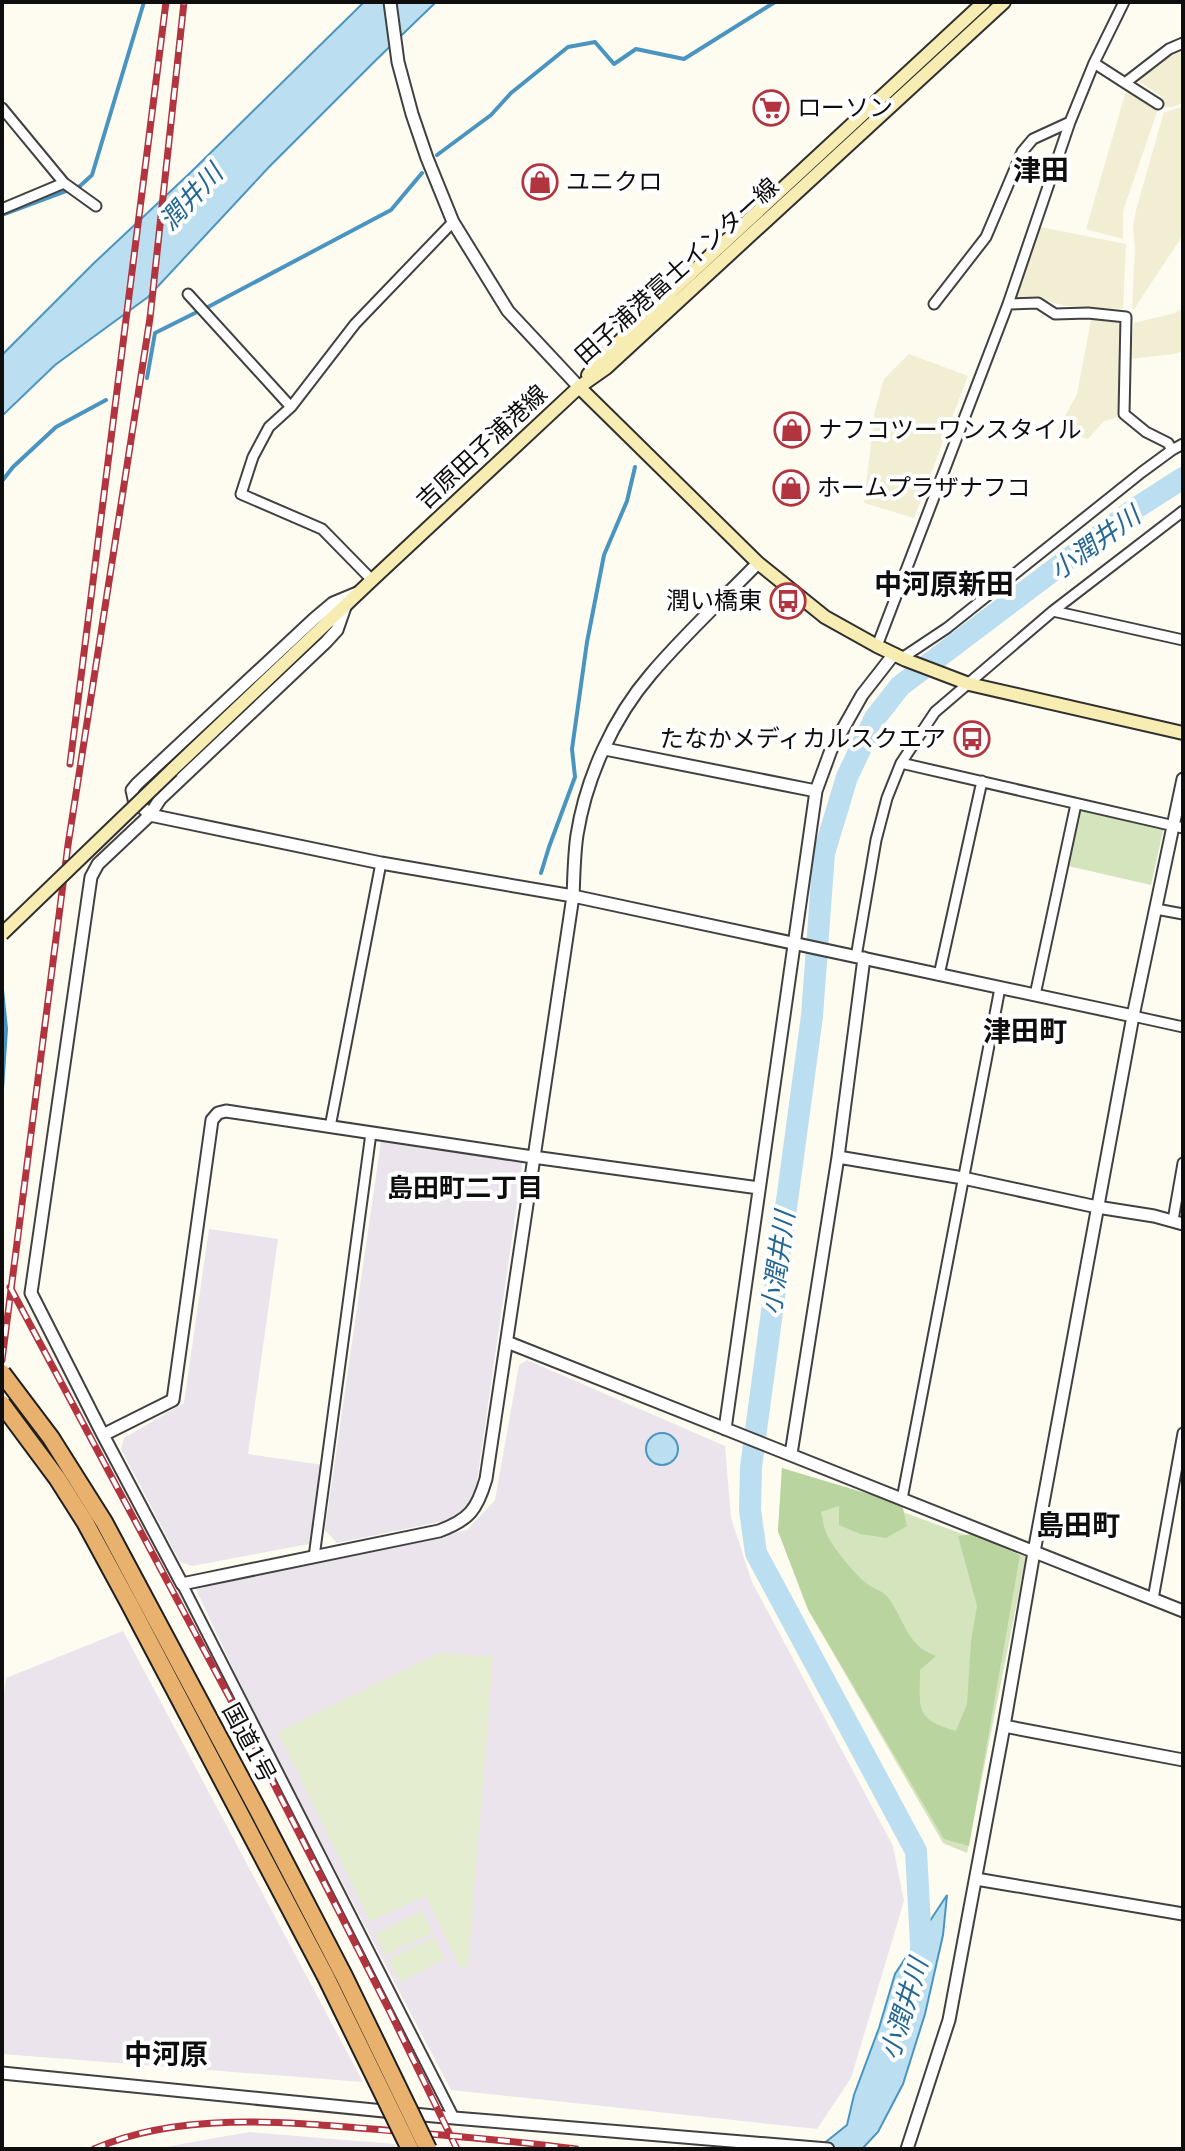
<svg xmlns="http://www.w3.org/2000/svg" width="1185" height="2151" viewBox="0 0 1185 2151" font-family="Georgia,'Noto Sans JP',serif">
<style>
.industrial{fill:#ebe4ec}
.farmland{fill:#f2eed3}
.green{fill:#d4e5be}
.forest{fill:#b9d49f}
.pitch{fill:#e4edcf}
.water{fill:#bbdef0;stroke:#4995c0;stroke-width:2}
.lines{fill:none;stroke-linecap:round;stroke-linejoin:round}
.stream{stroke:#4995c0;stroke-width:4}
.river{stroke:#bbdef0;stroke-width:22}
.minor-casing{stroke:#414141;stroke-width:13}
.tertiary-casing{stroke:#414141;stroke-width:15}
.secondary-casing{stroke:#303030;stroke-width:16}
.minor{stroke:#fff;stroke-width:9}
.tertiary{stroke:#fff;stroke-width:11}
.secondary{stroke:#f7edb3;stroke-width:12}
.rail-casing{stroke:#b1343f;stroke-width:7}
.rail{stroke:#fff;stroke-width:4;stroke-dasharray:12;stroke-linecap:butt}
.secondary-bridge-casing{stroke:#303030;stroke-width:16;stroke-linecap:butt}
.trunk-bridge-casing{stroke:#1f1f1f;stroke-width:20;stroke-linecap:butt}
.secondary-bridge{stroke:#f7edb3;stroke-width:12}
.trunk-bridge{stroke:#e8b26e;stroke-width:16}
.labels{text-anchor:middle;stroke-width:8;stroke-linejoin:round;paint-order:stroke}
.poi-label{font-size:24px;fill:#0e0e0e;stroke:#fff;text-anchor:start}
.street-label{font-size:24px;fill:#0e0e0e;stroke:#fff}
.water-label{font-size:26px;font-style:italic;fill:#246794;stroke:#fff}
.neighbourhood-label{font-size:26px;font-weight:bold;fill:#0e0e0e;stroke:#fff}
.quarter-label{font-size:28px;font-weight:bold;fill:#0e0e0e;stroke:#fff}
</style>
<rect width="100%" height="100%" fill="#fefbf1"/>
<path class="industrial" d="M381,1141L515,1158L521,1161L522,1168L475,1495L467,1509L456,1516L444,1521L337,1543L325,1530Z
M209,1229L278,1239L248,1454L323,1465L309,1544L192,1566L180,1562L121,1449L124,1438L184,1403Z
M527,1360L725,1446L731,1518L752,1582L893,1846L904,1901L851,2078L817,2129L451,2090L261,1728L195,1587L467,1530L495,1500L519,1365Z
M123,1631L363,2082L2,2054V1710L6,1678Z
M249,2132L395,2144L397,2149H154Z"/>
<path class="farmland" d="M1183,50V103L1173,107H1165L1162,97L1137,80L1167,58Z
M1126,91L1158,109L1123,211V239L1086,229Z
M1183,107V235L1134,309H1132L1135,248L1133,227L1136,210L1164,112Z
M1040,227L1126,244L1123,309L1067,306L1038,299L1017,298Z
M1183,308V351L1174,354L1130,359L1134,323L1175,313Z
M1123,319L1120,417L1104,421L1088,439L1057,431L1077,394L1091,320Z
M909,354L968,376L914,518L864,503L875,410L884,379Z"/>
<path class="green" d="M1081,808L1164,827L1151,885L1068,866Z
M782,1468L1026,1557L967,1853L943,1843L807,1608L778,1531Z"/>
<path class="forest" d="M782,1468L902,1504L907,1526L886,1538L860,1534L839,1525V1506L821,1512C823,1520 824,1530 828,1537C834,1548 858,1579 869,1585C876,1590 884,1591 889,1599C905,1621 907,1646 936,1656L920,1670C920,1709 914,1719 956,1731L967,1704L971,1641L977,1606L958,1536L972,1534L1020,1555L969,1846L944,1839L809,1611L778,1531Z"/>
<path class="pitch" d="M439,1653L493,1657L468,1967H460L426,1896L370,1921L278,1732Z
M422,1911L433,1933L385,1955L375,1934Z
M434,1938L445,1959L400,1982L388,1959Z"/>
<path class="water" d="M364,2H436L375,61L269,167L148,297L55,365L2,416V355L93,264L191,172Z
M646 1449a16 16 0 1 1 32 0a16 16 0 1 1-32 0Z
M947,1895L943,1935L925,2014L903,2084L878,2132L862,2149H817L847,2125L854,2095L879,2028L895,1974Z"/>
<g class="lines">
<path class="stream" d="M437,155L491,115L511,93L568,47L595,42L614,64L636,49L684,59L775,2
M2,215L80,186L92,175L144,2
M208,307L391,210L422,173
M147,378L155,333L199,311
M2,481L13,467L56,427L106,400
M541,873L549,847L575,777L572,749L587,642L604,555L627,501L635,467
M2,990L6,1029L2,1089"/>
<path class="river" d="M922,1962L916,1851L756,1553L750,1510L751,1467L812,1016L824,853L847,777L875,718L900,686L1133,510L1183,478"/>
<defs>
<path id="minor" d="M1094,63L1125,83L1169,49L1183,43
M1125,83L1158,104
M2,108L64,183L96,206
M2,209L64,183
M188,294L291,407
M934,304L986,237L1022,152L1033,139L1070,122
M1008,304L1038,303L1055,314L1088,313L1126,317L1124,414L1146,432L1168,443L1172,450
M372,580L322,529L241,494L253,457L269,427L291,407L355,324L453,222
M1053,611L1183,640
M877,646L1008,304L1070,122L1094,63L1124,2
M902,658L947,628L1142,472L1172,450L1183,444
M901,763L1183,828
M1156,909L1183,914
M856,957L876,840L887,798L901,763L935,712L1053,611L1183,511
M939,975L982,781
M1035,995L1076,804
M1133,1016L1183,1027
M330,1127L381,863
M1173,1220L1183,1163
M902,1499L1000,988
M314,1557L371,1133
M182,1584L454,2118
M1153,1599L1183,1433"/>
<path id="tertiary" d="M390,2L398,62L412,114L427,158L453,222L508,311L579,387
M357,593L333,603L314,619L137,784L132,790L134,799L150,815L381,863L573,896L1133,1016
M345,607L337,630L326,642L160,799L150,815L98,864L91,877L31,1293L103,1435L173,1400L212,1120L218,1113L226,1111L533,1157L759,1188
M605,749L816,791
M838,1157L963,1178L1097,1207L1154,1216L1183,1224
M507,1342L1183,1611
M725,1429L816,791L831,750L862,695L894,654
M103,1435L182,1584L439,1531C469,1520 477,1510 486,1479L573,896C574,876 574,855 577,835C586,778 613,718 651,674C684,635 722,600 758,563
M791,1454L838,1157L864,958
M1004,1726L1183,1760
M976,1879L1183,1914
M2,2073L454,2118L828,2149
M907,2149L949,2020L1004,1726L1034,1552L1133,1016L1183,779"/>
<path id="secondary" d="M588,375L599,361L673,290L984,2
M579,387L758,563L825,617L877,646L906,660L969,684L1183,733
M172,770L372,580L579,387L606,368L1004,2"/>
</defs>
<use href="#minor" class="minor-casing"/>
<use href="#tertiary" class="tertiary-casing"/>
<use href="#secondary" class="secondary-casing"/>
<use href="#minor" class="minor"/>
<use href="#tertiary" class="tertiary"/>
<use href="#secondary" class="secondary"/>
<defs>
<path id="rail" d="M70,764L166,2
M10,1287L234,1706L390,2012L457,2149
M2,1360L68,845L150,318L184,2
M94,2149C184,2109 299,2123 394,2131C455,2136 516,2141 576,2149"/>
</defs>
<use href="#rail" class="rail-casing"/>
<use href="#rail" class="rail"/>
<defs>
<path id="secondary-bridge" d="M2,934L172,770"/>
<path id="trunk-bridge" d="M2,1373L51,1438L104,1522L261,1816L344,1976L428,2149
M2,1404L57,1478L85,1522L129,1603L326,1977L410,2149"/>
</defs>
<use href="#secondary-bridge" class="secondary-bridge-casing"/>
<use href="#trunk-bridge" class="trunk-bridge-casing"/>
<use href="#secondary-bridge" class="secondary-bridge"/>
<use href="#trunk-bridge" class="trunk-bridge"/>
</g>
<defs>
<symbol id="supermarket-ring" viewBox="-11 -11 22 22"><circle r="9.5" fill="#fff" stroke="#b1343f" stroke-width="1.5"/><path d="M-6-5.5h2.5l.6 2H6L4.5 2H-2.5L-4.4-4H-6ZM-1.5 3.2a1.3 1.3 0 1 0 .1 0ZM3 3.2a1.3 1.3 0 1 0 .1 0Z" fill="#b1343f"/></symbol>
<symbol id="shop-ring" viewBox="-11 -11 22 22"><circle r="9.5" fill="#fff" stroke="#b1343f" stroke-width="1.5"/><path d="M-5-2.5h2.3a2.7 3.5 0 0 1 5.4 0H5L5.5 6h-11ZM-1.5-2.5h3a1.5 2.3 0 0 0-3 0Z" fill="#b1343f"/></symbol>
<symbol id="bus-ring" viewBox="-11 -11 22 22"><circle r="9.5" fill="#fff" stroke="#b1343f" stroke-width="1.5"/><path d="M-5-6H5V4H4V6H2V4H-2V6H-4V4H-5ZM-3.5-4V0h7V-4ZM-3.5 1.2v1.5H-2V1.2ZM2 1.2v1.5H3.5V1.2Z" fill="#b1343f"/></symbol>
</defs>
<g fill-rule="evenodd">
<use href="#supermarket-ring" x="751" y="88" width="40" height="40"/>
<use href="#shop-ring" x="520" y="162" width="40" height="40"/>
<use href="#shop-ring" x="772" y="410" width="40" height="40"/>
<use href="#shop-ring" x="771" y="468" width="40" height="40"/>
<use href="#bus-ring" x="768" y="581" width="40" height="40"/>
<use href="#bus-ring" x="952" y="719" width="40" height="40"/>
</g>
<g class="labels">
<g class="poi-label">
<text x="797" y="116">ローソン</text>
<text x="566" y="190">ユニクロ</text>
<text x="818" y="438">ナフコツーワンスタイル</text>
<text x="817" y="496">ホームプラザナフコ</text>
<text x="762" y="609" text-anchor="end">潤い橋東</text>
<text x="946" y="747" text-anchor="end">たなかメディカルスクエア</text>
</g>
<g class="street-label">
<text transform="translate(677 271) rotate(-42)" y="8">田子浦港富士インター線</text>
<text transform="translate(482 447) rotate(-43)" y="8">吉原田子浦港線</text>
<text transform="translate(249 1743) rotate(62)" y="8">国道1号</text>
</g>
<g class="water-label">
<text transform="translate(191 197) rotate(-47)" y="9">潤井川</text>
<text transform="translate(1095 543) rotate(-36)" y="9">小潤井川</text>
<text transform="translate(778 1263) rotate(-82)" y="9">小潤井川</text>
<text transform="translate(904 2009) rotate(-73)" y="9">小潤井川</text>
</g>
<g class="neighbourhood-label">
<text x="465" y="1197">島田町二丁目</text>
</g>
<g class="quarter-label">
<text x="1041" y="180">津田</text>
<text x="944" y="594">中河原新田</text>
<text x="1025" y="1041">津田町</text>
<text x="1078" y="1535">島田町</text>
<text x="166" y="2064">中河原</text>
</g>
</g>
<rect width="1185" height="2151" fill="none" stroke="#0e0e0e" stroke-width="8"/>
</svg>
